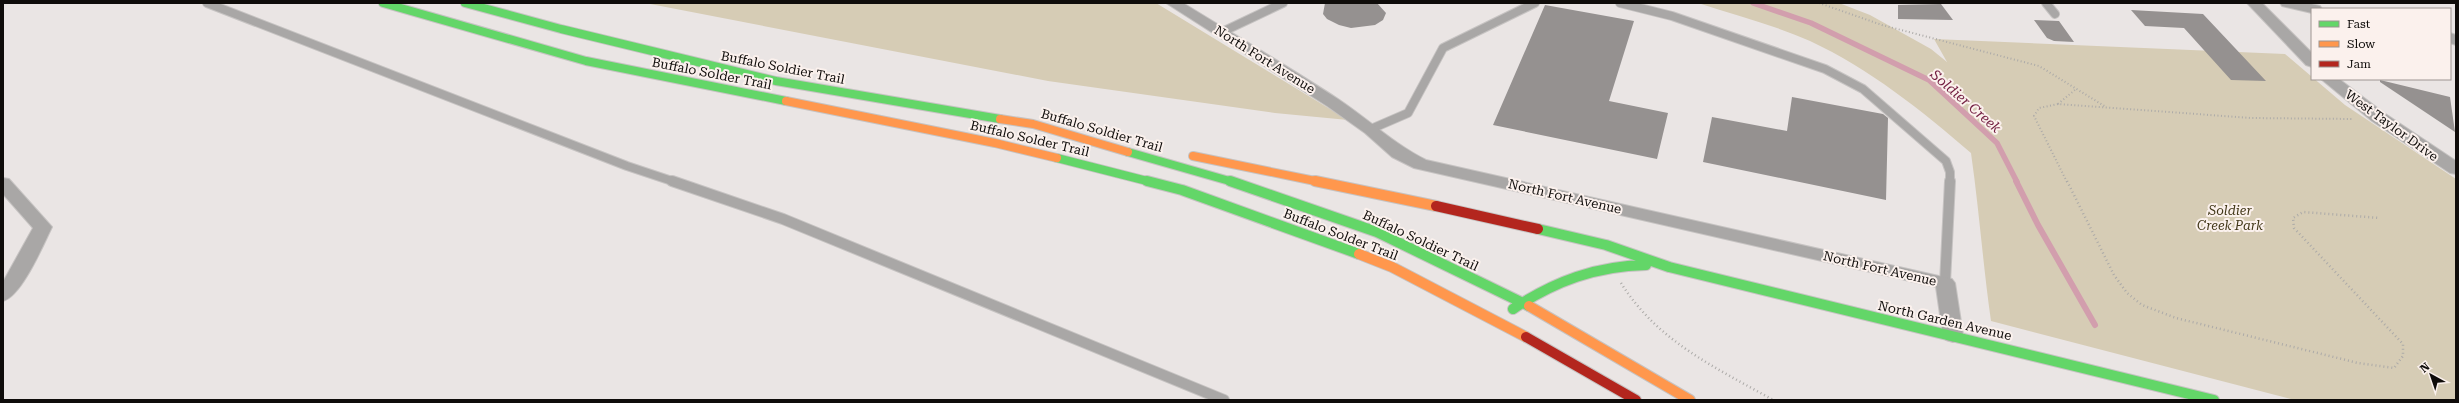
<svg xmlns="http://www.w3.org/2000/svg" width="2459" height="403" viewBox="0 0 2459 403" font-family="'Roboto Serif',serif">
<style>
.green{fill:#d6ccb5}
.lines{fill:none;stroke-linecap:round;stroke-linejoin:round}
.stream-far1{stroke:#d29ead;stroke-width:5.5}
.stream{stroke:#d29ead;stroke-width:6}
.building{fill:#959190}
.lane-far1-casing{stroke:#c6c3c2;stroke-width:10}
.lane-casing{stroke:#c6c3c2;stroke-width:12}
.street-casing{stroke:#c6c3c2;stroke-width:2}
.fast-far1-casing{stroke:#c6c3c2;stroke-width:10}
.fast-casing{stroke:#c6c3c2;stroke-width:12}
.slow-far1-casing{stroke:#c6c3c2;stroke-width:10}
.slow-casing{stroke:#c6c3c2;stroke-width:12}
.jam-casing{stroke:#c6c3c2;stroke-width:12}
.path-far1{stroke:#acaaa8;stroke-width:2;stroke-dasharray:1 2.5;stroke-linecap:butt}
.path{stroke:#acaaa8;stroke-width:2.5;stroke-dasharray:1 3;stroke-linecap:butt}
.lane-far1{stroke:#a9a7a6;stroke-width:8}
.lane{stroke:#a9a7a6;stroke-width:10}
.street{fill:#a9a7a6;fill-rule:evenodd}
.fast-far1{stroke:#63d668;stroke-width:8}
.fast{stroke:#63d668;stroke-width:10}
.slow-far1{stroke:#ff974d;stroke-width:8}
.slow{stroke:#ff974d;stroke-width:10}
.jam{stroke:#b3261e;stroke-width:10}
.labels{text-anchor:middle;stroke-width:4;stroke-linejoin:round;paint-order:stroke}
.street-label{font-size:13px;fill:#0f0c0a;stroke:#fbf1ed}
.park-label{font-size:13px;font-style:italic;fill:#413718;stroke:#fbf1ed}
.water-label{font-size:14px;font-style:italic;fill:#711c3f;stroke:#fbf1ed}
</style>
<rect width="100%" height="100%" fill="#eae5e4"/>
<path class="green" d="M645,3H1156L1348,120L1275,113L1048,81Z
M1698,3H1839L1870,15L1931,49L1947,62L1934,39L2285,54L2345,105L2456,179V400H2295L1991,321C1983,265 1979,209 1971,153C1921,110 1870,69 1810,41C1774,25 1735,15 1698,3Z"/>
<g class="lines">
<path class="stream-far1" d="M1753,3L1811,23L1929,80L1997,143L2017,182"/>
<path class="stream" d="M2016,181L2038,225L2095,325"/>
</g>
<path class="building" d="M1325,3H1377L1386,13L1383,20L1375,25L1351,28L1339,25L1327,19L1323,14Z
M1941,4L1953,20L1898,19V5Z
M1545,5L1634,21L1609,101L1668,113L1657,159L1493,125Z
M2131,10L2203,14L2266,81L2231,80L2184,28L2145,26Z
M2034,20L2059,21L2074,42L2054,41L2047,38Z
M2380,80L2450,97L2455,132L2380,82Z
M1792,97L1883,114L1888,118L1886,200L1703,162L1712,117L1787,131Z"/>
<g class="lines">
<defs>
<path id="lane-far1" d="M207,3L627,166L675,182
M1620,3L1672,16L1825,69L1863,89L1946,161L1950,172V182
M2046,3L2055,14
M1222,32L1283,3
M1371,129L1408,113L1443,48L1535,3"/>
<path id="lane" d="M672,181L783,219L1224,400
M1945,283L1950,181"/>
<path id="street" d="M1166,3H1183C1235,35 1287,66 1338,99C1368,119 1394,144 1426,160L1952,279L1955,283L1963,335L1960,340L1953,342L1946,340L1943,335L1936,287L1414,168L1392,157L1365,133L1327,106Z
M2247,3H2262L2312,53V67L2306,65Z
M2280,3H2307L2320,6L2322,9H2312V13L2282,6Z
M2450,33L2456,35V45L2450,43Z
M2321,79H2339L2384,113L2456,161V174L2450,173L2372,121Z
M3,178L9,179L52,227C43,245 22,296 3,301V282L33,228L3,194Z"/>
<path id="fast-far1" d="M383,3L586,61L786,101
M465,3L561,29L776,81L1000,119
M1128,152L1233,182
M1057,158L1151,182"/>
<path id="fast" d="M1147,181L1182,190L1359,254
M1230,181L1377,232L1529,306
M1538,229L1606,245L1669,267
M1669,267L2214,400
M1513,309C1555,281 1596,266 1646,265"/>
<path id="slow-far1" d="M786,101L995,143L1057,158
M1000,119L1033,124L1128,152
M1193,156L1320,182"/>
<path id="slow" d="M1315,181L1436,206
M1359,254L1392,267L1526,337
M1529,306L1690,400"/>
<path id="jam" d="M1436,206L1538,229
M1526,337L1636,400"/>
</defs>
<use href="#lane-far1" class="lane-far1-casing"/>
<use href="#lane" class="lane-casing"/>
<use href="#street" class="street-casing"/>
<use href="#fast-far1" class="fast-far1-casing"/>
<use href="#fast" class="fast-casing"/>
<use href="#slow-far1" class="slow-far1-casing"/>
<use href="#slow" class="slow-casing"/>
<use href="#jam" class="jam-casing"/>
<path class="path-far1" d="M1819,3L1882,25L2039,66L2106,107
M2058,104L2076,89
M2067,182L2034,116L2039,108L2058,104L2251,118L2353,119"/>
<path class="path" d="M2067,181L2114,275L2127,293L2142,305L2176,318L2358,363L2394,368L2403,356V344L2294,228L2293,218L2303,212L2380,218
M1621,283C1658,342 1715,367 1773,400"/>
<use href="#lane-far1" class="lane-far1"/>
<use href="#lane" class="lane"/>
<use href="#street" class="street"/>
<use href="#fast-far1" class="fast-far1"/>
<use href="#fast" class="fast"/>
<use href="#slow-far1" class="slow-far1"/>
<use href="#slow" class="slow"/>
<use href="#jam" class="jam"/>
</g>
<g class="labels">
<g class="street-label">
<text transform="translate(1265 59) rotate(32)" y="5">North Fort Avenue</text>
<text transform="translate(783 67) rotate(11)" y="5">Buffalo Soldier Trail</text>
<text transform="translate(712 73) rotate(11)" y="5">Buffalo Solder Trail</text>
<text transform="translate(2392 125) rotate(36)" y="5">West Taylor Drive</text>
<text transform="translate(1102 130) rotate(16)" y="5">Buffalo Soldier Trail</text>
<text transform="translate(1030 138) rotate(13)" y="5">Buffalo Solder Trail</text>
<text transform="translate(1565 196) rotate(13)" y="5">North Fort Avenue</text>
<text transform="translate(1341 234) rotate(21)" y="5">Buffalo Solder Trail</text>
<text transform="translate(1421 240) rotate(25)" y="5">Buffalo Soldier Trail</text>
<text transform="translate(1880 268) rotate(13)" y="5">North Fort Avenue</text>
<text transform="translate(1945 320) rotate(13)" y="5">North Garden Avenue</text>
</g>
<g class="park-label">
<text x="2230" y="215">Soldier<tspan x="2230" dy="15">Creek Park</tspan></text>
</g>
<g class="water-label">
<text transform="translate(1966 101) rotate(41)" y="5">Soldier Creek</text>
</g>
</g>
<rect width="2459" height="403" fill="none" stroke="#0f0c0a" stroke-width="8"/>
<rect x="2311" y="8" width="140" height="72" fill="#fbf1ed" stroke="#9d9592"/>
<rect x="2319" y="21" width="20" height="6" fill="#63d668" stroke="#9d9592"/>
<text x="2347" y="28" font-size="12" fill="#0f0c0a">Fast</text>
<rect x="2319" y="41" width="20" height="6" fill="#ff974d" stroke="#9d9592"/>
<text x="2347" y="48" font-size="12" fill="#0f0c0a">Slow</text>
<rect x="2319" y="61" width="20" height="6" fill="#b3261e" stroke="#9d9592"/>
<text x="2347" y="68" font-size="12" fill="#0f0c0a">Jam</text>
<g transform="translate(2431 375) rotate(320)" stroke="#fbf1ed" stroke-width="3" paint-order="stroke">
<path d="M0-3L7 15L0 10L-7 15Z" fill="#0f0c0a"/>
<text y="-6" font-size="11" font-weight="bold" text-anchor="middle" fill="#0f0c0a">N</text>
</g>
</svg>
